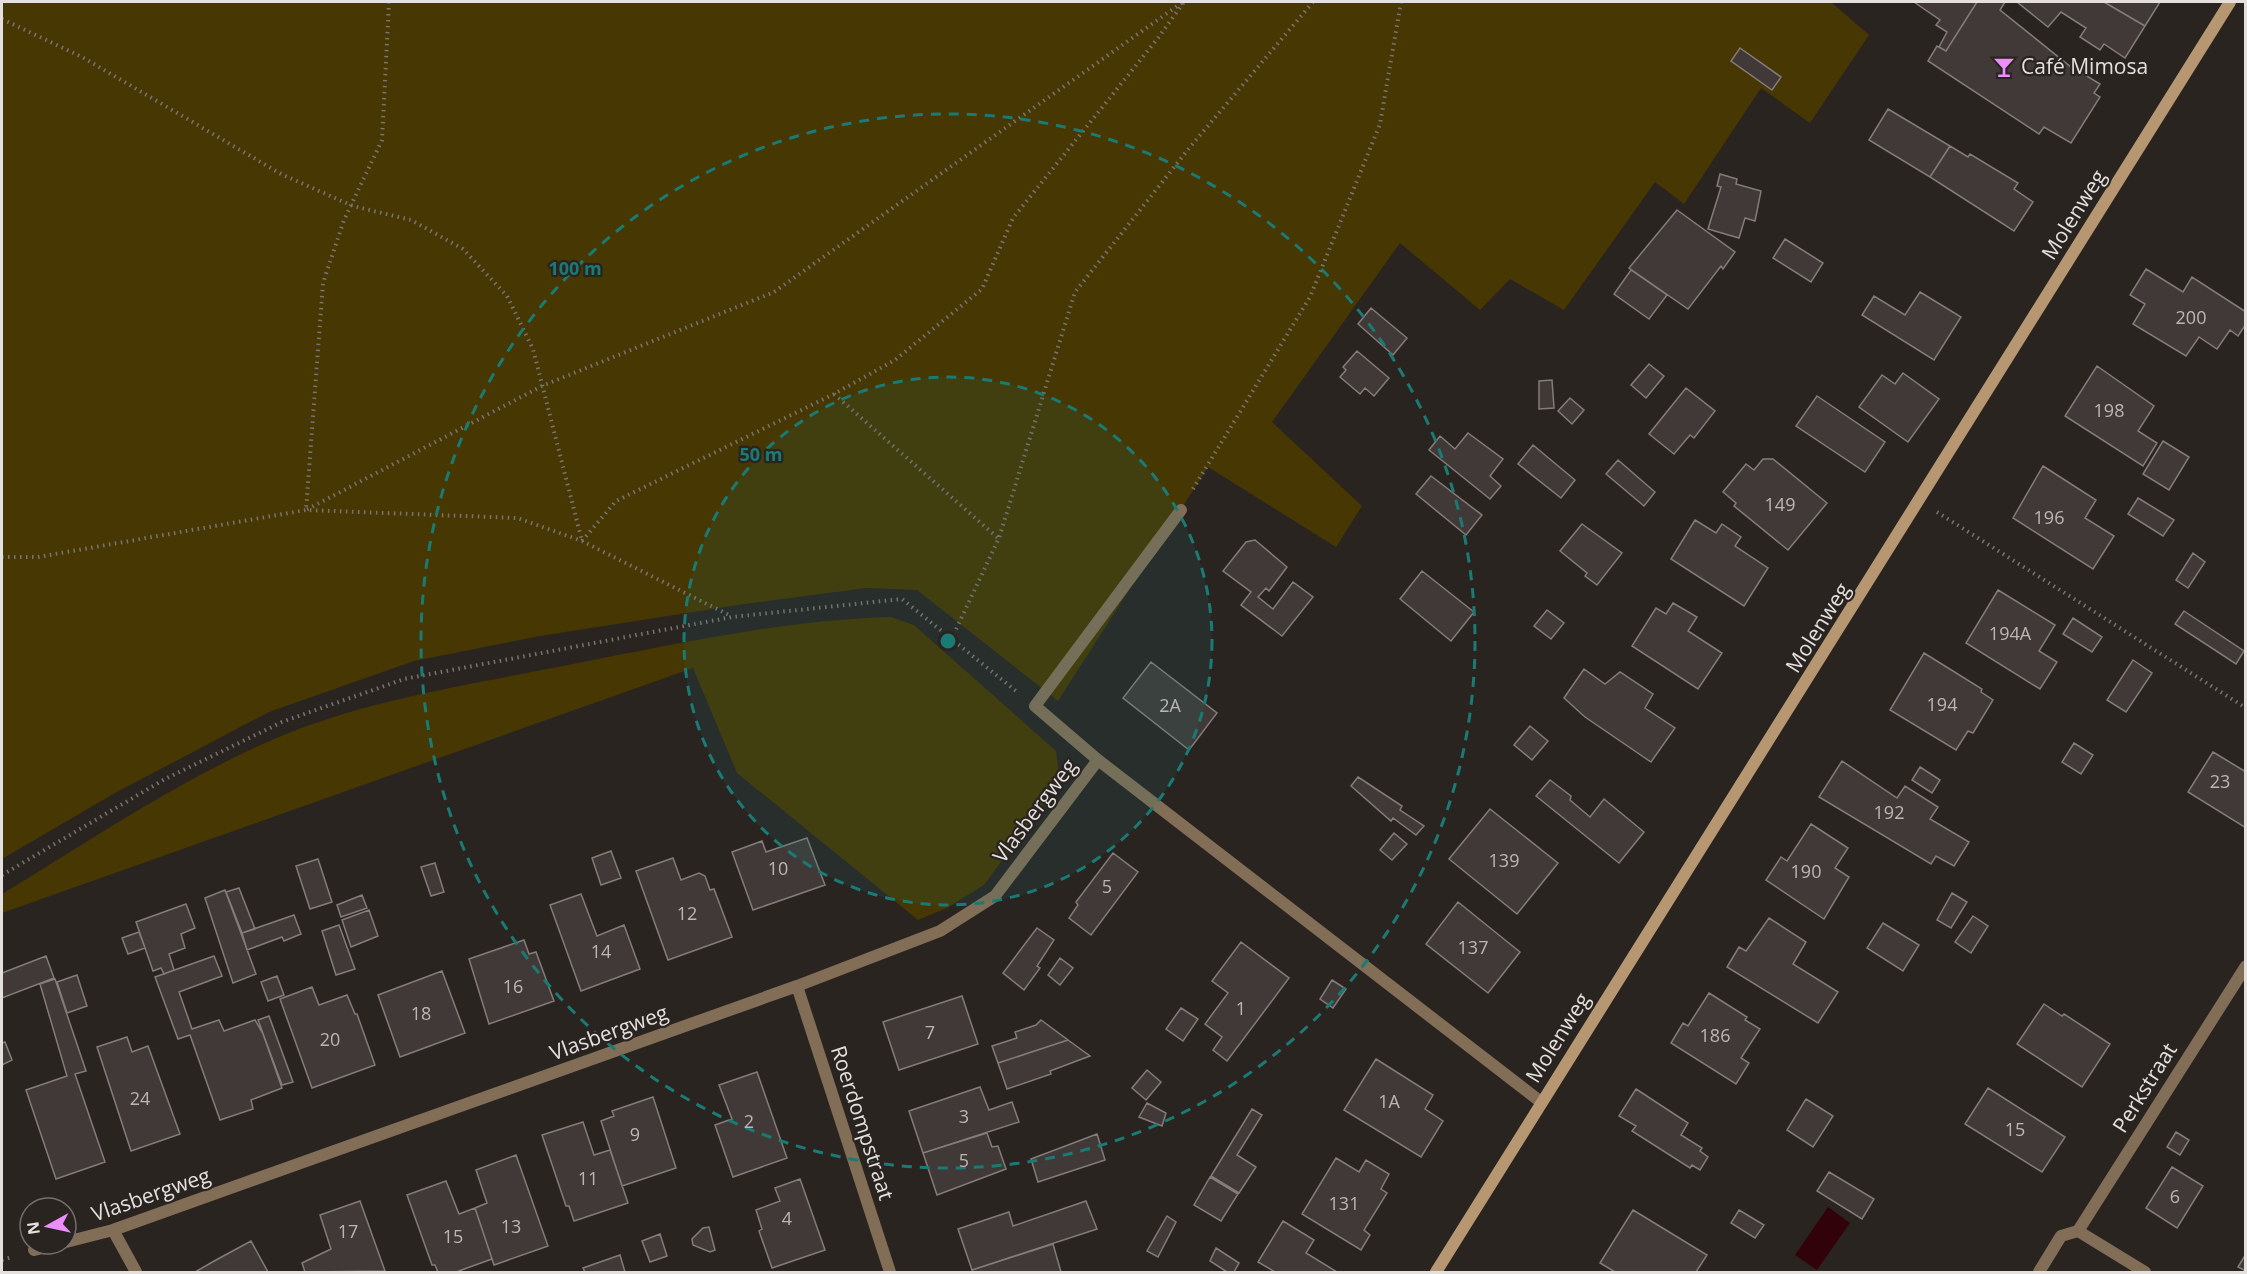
<svg xmlns="http://www.w3.org/2000/svg" width="2247" height="1274" viewBox="0 0 2247 1274" font-family="'Open Sans',sans-serif">
<style>
.green{fill:#473702}
.water{fill:#32020b}
.building{fill:#403937;stroke:#847c7a;stroke-width:1.5}
.lines{fill:none;stroke-linecap:round;stroke-linejoin:round}
.path{stroke:#797471;stroke-width:4;stroke-dasharray:1.5 4.5;stroke-linecap:butt}
.street{stroke:#826e56;stroke-width:12}
.secondary{stroke:#b79771;stroke-width:12}
.ring{fill:none;stroke:#1a7b74;stroke-width:3;stroke-dasharray:10 8}
.labels{text-anchor:middle;stroke-width:4.5;stroke-linejoin:round;paint-order:stroke}
.number-label{font-size:18px;fill:#bbb6b4}
.poi-label{font-size:21px;fill:#e4e0de;stroke:#2a2421;text-anchor:start}
.street-label{font-size:21px;fill:#e4e0de;stroke:#2a2421}
.centre{fill:#1a7b74;stroke:#2a2421;stroke-width:3}
.ring-label{font-size:18px;text-anchor:middle;font-weight:bold;fill:#1a7b74;stroke:#2a2421;stroke-width:4.5;stroke-linejoin:round;paint-order:stroke}
</style>
<rect width="100%" height="100%" fill="#2a2421"/>
<path class="green" d="M2,2H1831L1869,35L1810,123L1761,88L1684,204L1655,182L1564,310L1510,279L1480,310L1400,243L1272,422L1362,506L1336,547L1208,467L1058,701L917,590L866,588L738,605L540,636L414,661L269,712L115,793L2,859Z
M891,617L914,625L1056,751L1059,773L1054,790L984,885L947,908L918,920L737,773L693,668L2,913V894C96,837 189,773 291,732C378,698 472,684 563,666C671,645 781,620 891,617Z"/>
<path class="water" d="M1828,1207L1850,1223L1817,1270L1795,1255Z"/>
<path class="building" d="M1914,2H1977L1946,51L1939,47L1947,32L1936,25L1940,20Z
M1977,2H2005L2000,10L2081,75L2082,73L2100,84L2094,93L2100,97L2071,143L2044,127L2039,134L1928,61L1937,46L1946,51Z
M2017,2H2104L2145,26L2125,58L2104,44L2100,50L2080,37L2086,28L2061,12L2048,27Z
M2104,2H2160L2145,26Z
M1740,48L1781,77L1772,90L1731,61Z
M1888,109L1950,146L1930,177L1869,140Z
M1950,146L1968,157L1970,154L2018,183L2014,189L2033,202L2014,231L1930,177Z
M1720,174L1737,179L1736,184L1761,191L1755,221L1745,218L1739,238L1708,229L1721,187L1717,186Z
M1677,210L1735,252L1723,269L1721,266L1688,309L1629,268Z
M1785,239L1823,263L1811,282L1773,258Z
M2146,269L2183,292L2192,277L2246,312V324L2238,336L2230,330L2217,349L2199,337L2186,356L2133,324L2145,304L2130,295Z
M1631,270L1667,295L1649,319L1614,294Z
M1920,292L1961,317L1934,360L1862,315L1874,296L1905,315Z
M1371,308L1407,338L1393,355L1358,324Z
M1357,351L1389,378L1374,396L1365,388L1360,394L1340,377L1346,370L1343,367Z
M1649,364L1664,376L1646,398L1631,385Z
M2097,366L2154,406L2138,431L2157,443L2143,466L2065,416Z
M1903,373L1939,399L1908,442L1859,407L1882,375L1895,384Z
M1552,380L1554,408L1539,409V381Z
M1686,388L1715,411L1694,438L1690,435L1674,454L1649,434Z
M1817,396L1885,442L1865,472L1796,426Z
M1570,398L1584,410L1572,424L1558,411Z
M1468,433L1503,459L1490,476L1501,486L1490,499L1429,450L1440,436L1455,449Z
M2163,441L2189,457L2169,490L2143,474Z
M1533,445L1575,480L1561,498L1518,464Z
M1763,459H1773L1827,503L1788,550L1734,506L1736,503L1723,492L1746,464L1754,470Z
M1618,460L1655,492L1644,506L1606,474Z
M2043,466L2096,500L2085,518L2114,536L2093,569L2013,518Z
M1431,476L1482,515L1466,535L1416,494Z
M2138,498L2174,520L2163,536L2128,514Z
M1695,520L1716,533L1722,524L1741,537L1735,546L1768,568L1744,606L1671,559Z
M1582,524L1622,553L1597,585L1585,576L1587,573L1560,551Z
M1255,540L1287,567L1269,591L1266,588L1258,597L1273,609L1293,582L1313,597L1282,636L1241,605L1251,592L1223,571L1246,542Z
M2193,553L2205,562L2188,588L2176,580Z
M1422,571L1474,612L1451,641L1400,599Z
M1998,590L2055,625L2039,651L2057,662L2040,689L1966,643Z
M1673,603L1697,617L1688,631L1722,653L1698,689L1632,646L1656,608L1666,614Z
M1547,610L1564,623L1551,639L1534,626Z
M2184,611L2244,651L2236,664L2175,624Z
M2073,618L2102,637L2092,652L2063,634Z
M1924,653L1982,689L1981,692L1993,700L1973,733L1968,731L1956,750L1890,710Z
M2133,660L2152,673L2126,712L2107,700Z
M1151,662L1217,713L1189,750L1123,698Z
M1584,669L1605,684L1620,672L1653,694L1645,708L1675,728L1651,762L1585,717L1564,698Z
M1530,726L1548,741L1532,760L1514,745Z
M2074,743L2093,755L2081,774L2062,762Z
M2213,752L2246,772V828L2188,792Z
M1842,761L1897,798L1905,786L1938,807L1930,819L1969,842L1954,866L1936,856L1931,864L1819,797Z
M1920,767L1940,780L1932,793L1912,780Z
M1358,777L1402,806L1400,810L1424,826L1416,835L1393,818L1391,821L1351,786Z
M1550,780L1571,796L1570,800L1590,817L1604,799L1644,832L1619,863L1536,796Z
M1490,809L1558,863L1517,914L1449,859Z
M1811,824L1848,848L1835,868L1849,877L1824,919L1766,880L1781,857L1787,861Z
M1394,833L1407,844L1392,860L1380,850Z
M807,838L825,885L753,910L732,852L762,841L766,852Z
M611,851L621,878L601,885L592,858Z
M1113,853L1138,872L1091,935L1069,918L1078,905L1076,902Z
M673,858L681,880L699,873L705,876L710,890L714,889L732,937L668,960L636,871Z
M318,859L332,902L310,909L296,866Z
M435,863L444,892L431,896L421,867Z
M239,888L255,929L242,933L226,892Z
M225,890L256,974L233,983L205,898Z
M1952,893L1967,902L1951,928L1937,920Z
M581,894L597,936L624,925L640,969L581,991L550,905Z
M362,895L367,908L341,917L337,905Z
M1458,902L1520,952L1488,993L1426,944Z
M186,904L195,928L181,934L185,948L169,954L174,970L164,974L161,968L153,971L136,922Z
M369,910L378,936L351,947L342,920Z
M294,915L301,934L284,941L282,937L247,950L242,933Z
M1973,916L1988,926L1971,953L1955,942Z
M1769,918L1806,942L1793,964L1838,992L1818,1023L1727,967L1739,947L1746,951Z
M1883,923L1919,945L1903,971L1867,948Z
M339,925L355,969L336,975L322,931Z
M1037,928L1054,940L1037,966L1040,968L1024,990L1003,973Z
M139,932L145,948L128,954L122,938Z
M524,940L529,954L536,952L554,1001L489,1024L469,959Z
M1241,942L1289,978L1227,1061L1213,1050L1222,1037L1205,1024L1228,993L1212,981Z
M46,956L54,978L2,998V973Z
M214,956L222,976L179,992L192,1029L219,1020L224,1031L255,1020L263,1034L282,1088L251,1100L253,1109L220,1120L190,1035L178,1039L155,977Z
M1060,958L1073,968L1060,985L1048,975Z
M442,971L465,1033L400,1057L378,995Z
M77,975L87,1006L67,1013L57,982Z
M277,976L284,995L268,1001L261,982Z
M55,979L86,1071L75,1074L105,1162L56,1179L26,1090L67,1076L40,984Z
M1332,980L1346,989L1333,1008L1320,999Z
M312,987L319,1005L347,995L355,1014H357L375,1065L312,1088L280,999Z
M1709,993L1747,1017L1745,1020L1760,1029L1741,1058L1749,1063L1736,1084L1671,1043L1683,1023L1688,1026Z
M962,996L978,1044L899,1070L883,1022Z
M2044,1004L2062,1016L2064,1014L2110,1044L2082,1087L2017,1044Z
M1181,1008L1198,1019L1183,1041L1166,1029Z
M269,1016L293,1082L282,1085L258,1020Z
M1041,1020L1068,1040L998,1063L992,1046L1017,1038L1015,1032L1036,1025Z
M127,1037L132,1052L148,1046L180,1134L131,1151L97,1047Z
M1068,1040L1090,1056L1050,1071L1051,1074L1007,1089L998,1063Z
M5,1042L12,1060L2,1065V1043Z
M1376,1059L1433,1095L1425,1109L1443,1121L1421,1157L1344,1110Z
M1147,1070L1161,1082L1146,1100L1132,1088Z
M757,1072L787,1158L733,1177L715,1125L732,1119L719,1085Z
M980,1087L989,1110L1012,1102L1019,1122L923,1153L909,1111Z
M1988,1088L2065,1137L2042,1172L1965,1124Z
M1636,1089L1688,1123L1681,1135L1702,1148L1700,1151L1708,1157L1700,1170L1692,1165L1690,1168L1632,1131L1636,1126L1619,1116Z
M653,1097L676,1168L622,1186L601,1121L614,1116L612,1111Z
M1806,1099L1833,1116L1813,1147L1787,1130Z
M1147,1103L1166,1113L1162,1126L1139,1117Z
M1252,1109L1262,1115L1237,1155L1256,1167L1239,1193L1211,1176Z
M583,1122L594,1155L610,1150L628,1203L574,1221L569,1206H566L542,1135Z
M2176,1132L2189,1140L2180,1155L2167,1147Z
M987,1133L992,1147L998,1146L1006,1169L937,1195L923,1153Z
M1097,1134L1105,1160L1038,1182L1031,1159Z
M516,1155L548,1246L494,1265L475,1208L487,1203L476,1170Z
M1336,1158L1359,1172L1366,1160L1389,1174L1381,1189L1387,1193L1364,1230L1370,1235L1361,1250L1302,1214Z
M2172,1167L2203,1186L2177,1228L2146,1208Z
M1829,1172L1874,1199L1862,1219L1817,1191Z
M1210,1177L1238,1194L1221,1221L1194,1205Z
M800,1179L825,1250L772,1268L759,1231L762,1229L756,1210L780,1201L775,1188Z
M446,1181L459,1214L475,1208L492,1259L456,1272H438L435,1265H432L407,1195Z
M360,1201L385,1271L305,1272L302,1263L331,1249L320,1215Z
M1086,1201L1097,1229L972,1270L958,1229L1009,1212L1013,1226Z
M1633,1210L1707,1255L1696,1272H1615L1600,1263Z
M1739,1210L1764,1225L1755,1238L1731,1223Z
M1167,1216L1176,1222L1158,1257L1147,1251Z
M1283,1221L1314,1240L1306,1253L1337,1272H1275L1258,1262Z
M709,1227L715,1250L710,1252L693,1245L692,1239L703,1228Z
M660,1234L667,1256L650,1262L642,1241Z
M251,1241L268,1272H195L216,1260Z
M1053,1244L1061,1272H973L972,1270Z
M1216,1248L1239,1263L1234,1272H1227L1210,1261Z
M2246,1254V1271L2238,1267Z
M620,1255L625,1272H585L583,1268Z"/>
<g class="lines">
<path class="path" d="M389,2L382,140L344,220L323,283L306,510L542,386L774,292L1183,2
M2,19L82,57L281,174L353,206L411,220L463,249L507,296L533,349L582,541
M834,394L998,538
M1193,489L1310,297L1380,124L1401,2
M1937,512L2246,708
M582,541L616,501L834,394L895,360L982,289L1013,218L1158,38L1184,2
M2,557H38L306,510L517,518L582,541L731,616
M951,640L999,538L1075,292L1190,147L1313,2
M2,875L165,779L282,722L404,679L732,617L902,599L1016,691
M2,1260L12,1257"/>
<path class="street" d="M1181,510L1035,706L1098,760L1541,1102
M797,986L890,1272
M113,1230L136,1272
M2078,1231L2246,966
M66,1242L113,1230L797,986L940,931L995,896L1098,760
M34,1250L60,1244
M2039,1272L2061,1236L2078,1231L2145,1272"/>
<path class="secondary" d="M1436,1272L2230,2"/>
</g>
<circle cx="948" cy="641" r="264" fill="#1a7b74" fill-opacity=".12"/>
<g class="ring">
<circle cx="948" cy="641" r="264"/>
<circle cx="948" cy="641" r="527"/>
</g>
<defs>
<symbol id="bar-bare" viewBox="-9 -9 18 18"><path d="M-6-5H6L.8 .8V4.5H3.5V6h-7V4.5H-.8V.8Z" fill="#eb8dfb" stroke="#2a2421" stroke-width="2.5" paint-order="stroke"/></symbol>
</defs>
<g fill-rule="evenodd">
<use href="#bar-bare" x="1989" y="52" width="30" height="30"/>
</g>
<g class="labels">
<g class="number-label">
<text x="2191" y="324">200</text>
<text x="2109" y="417">198</text>
<text x="1780" y="511">149</text>
<text x="2049" y="524">196</text>
<text x="2010" y="640">194A</text>
<text x="1942" y="711">194</text>
<text x="1170" y="712">2A</text>
<text x="2220" y="788">23</text>
<text x="1889" y="819">192</text>
<text x="1504" y="867">139</text>
<text x="778" y="875">10</text>
<text x="1806" y="878">190</text>
<text x="1107" y="893">5</text>
<text x="687" y="920">12</text>
<text x="1473" y="954">137</text>
<text x="601" y="958">14</text>
<text x="513" y="993">16</text>
<text x="1241" y="1015">1</text>
<text x="421" y="1020">18</text>
<text x="930" y="1039">7</text>
<text x="1715" y="1042">186</text>
<text x="330" y="1046">20</text>
<text x="140" y="1105">24</text>
<text x="1389" y="1108">1A</text>
<text x="964" y="1123">3</text>
<text x="749" y="1128">2</text>
<text x="2015" y="1136">15</text>
<text x="635" y="1141">9</text>
<text x="964" y="1167">5</text>
<text x="588" y="1185">11</text>
<text x="2175" y="1203">6</text>
<text x="1344" y="1210">131</text>
<text x="787" y="1225">4</text>
<text x="511" y="1233">13</text>
<text x="348" y="1238">17</text>
<text x="453" y="1243">15</text>
</g>
<g class="poi-label">
<text x="2021" y="74">Café Mimosa</text>
</g>
<g class="street-label">
<text transform="translate(2074 215) rotate(-58)" y="7">Molenweg</text>
<text transform="translate(1818 628) rotate(-58)" y="7">Molenweg</text>
<text transform="translate(1035 811) rotate(-53)" y="7">Vlasbergweg</text>
<text transform="translate(609 1033) rotate(-20)" y="7">Vlasbergweg</text>
<text transform="translate(1558 1038) rotate(-58)" y="7">Molenweg</text>
<text transform="translate(2145 1088) rotate(-58)" y="7">Perkstraat</text>
<text transform="translate(862 1123) rotate(72)" y="7">Roerdompstraat</text>
<text transform="translate(151 1195) rotate(-19)" y="7">Vlasbergweg</text>
</g>
</g>
<circle cx="948" cy="641" r="9" class="centre"/>
<g class="ring-label">
<text x="575" y="275">100 m</text>
<text x="761" y="461">50 m</text>
</g>
<rect width="2247" height="1274" fill="none" stroke="#e4e0de" stroke-width="6"/>
<g transform="translate(48 1226) rotate(262)"><circle r="28" fill="#2a2421" stroke="#746f6d" stroke-width="1.5"/>
<path d="M0-4.5L10 22L0 15L-10 22Z" fill="#eb8dfb"/>
<text y="-9" font-size="16" font-weight="bold" text-anchor="middle" fill="#e4e0de">N</text>
</g>
</svg>
